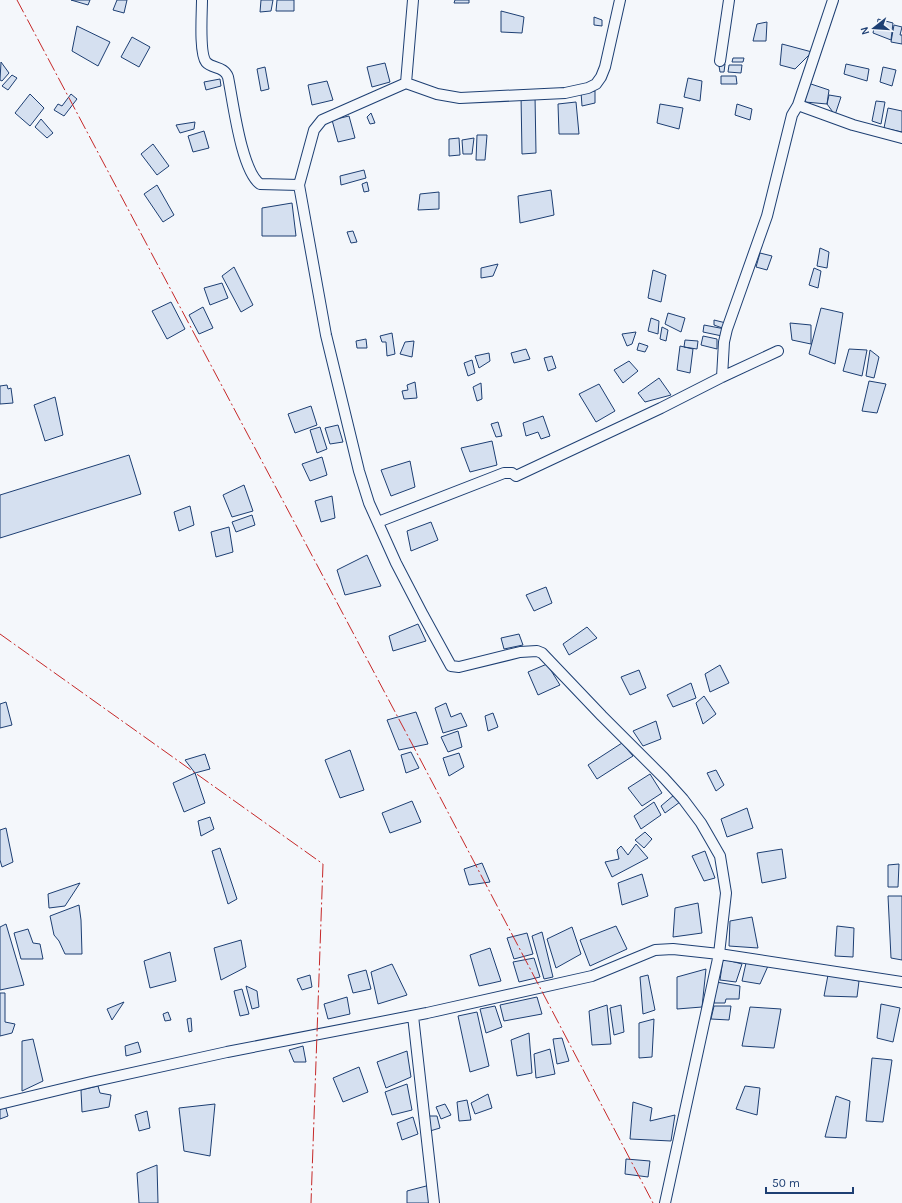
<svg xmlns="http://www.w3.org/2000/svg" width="902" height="1203" viewBox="0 0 902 1203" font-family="Karla,sans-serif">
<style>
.building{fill:#d5e0f0;stroke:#1d3f73}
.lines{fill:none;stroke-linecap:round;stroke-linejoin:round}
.street-casing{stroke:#1d3f73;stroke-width:12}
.street{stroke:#f4f7fb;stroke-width:10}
.power{stroke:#c62828;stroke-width:1;stroke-dasharray:14 3 2 3;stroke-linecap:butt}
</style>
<rect width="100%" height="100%" fill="#f4f7fb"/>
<path class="building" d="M71,0H90L88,5Z
M117,0H127L124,13L113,10Z
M261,0H273L271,11L260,12Z
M277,0H294V11H276Z
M455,0H469V3H454Z
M501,11L524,17L522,33L501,32Z
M594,17L602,20V26L594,25Z
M878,19L893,23L891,40L873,33L874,28L877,27Z
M767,22L766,41H753L757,24Z
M894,25L902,27L900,35H902V44L891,42Z
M77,26L110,42L98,66L72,51Z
M132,37L150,47L139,67L121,57Z
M782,44L812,52L795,69L780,65Z
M733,58H744L743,62H732Z
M1,62L9,73L2,81L0,80Z
M385,63L390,82L372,87L367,67Z
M725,64L724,72H720L719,66Z
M846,64L869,69L867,81L844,74Z
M729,65H742L741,73L728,72Z
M265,67L269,89L261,91L257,69Z
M883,67L896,70L892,86L880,82Z
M12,75L17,78L8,90L2,86Z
M721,76H736L737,84H721Z
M688,78L702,81L700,101L684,97Z
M220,79L221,86L206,90L204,82Z
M327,81L333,100L312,105L308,85Z
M808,83L829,90L827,104L805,102Z
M595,91V103L582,106L581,92Z
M30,94L44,108L30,126L15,113Z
M71,94L77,99L64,116L54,110L58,104L62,106Z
M521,95L535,96L536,153L522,154Z
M829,95L841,97L835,115L827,104Z
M876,101L885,102L881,124L872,121Z
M576,102L579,134H559L558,104Z
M660,104L683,108L679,129L657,123Z
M737,104L752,109L750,120L735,115Z
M888,108L902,111V132L884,128Z
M371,113L375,123L370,124L367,117Z
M349,116L355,138L338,142L332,120Z
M41,119L53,133L47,138L35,127Z
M195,122L194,129L180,133L176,125Z
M204,131L209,148L193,152L188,136Z
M477,135H487L485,160H476Z
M459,138L460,155L449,156V139Z
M474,138L472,154H463L462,140Z
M153,144L169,166L157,175L141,154Z
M364,170L366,178L341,185L340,176Z
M367,182L369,191L364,192L362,184Z
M157,185L174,215L163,222L144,194Z
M551,190L554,215L520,223L518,196Z
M439,192V209L418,210L420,194Z
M292,203L296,236H262V208Z
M353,231L357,242L351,243L347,232Z
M820,248L829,252L827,268L817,266Z
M760,253L772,256L767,270L756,267Z
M498,264L493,276L481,278V268Z
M234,267L253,305L241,312L222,276Z
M814,268L821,271L818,288L809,285Z
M653,270L666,275L661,302L648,298Z
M222,283L228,298L210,305L204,288Z
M171,302L185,329L167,339L152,311Z
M203,307L213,328L199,334L189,315Z
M821,308L843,313L835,364L809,354Z
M668,313L685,318L681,332L665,324Z
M651,318L659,321L658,334L648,331Z
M714,320L726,323L725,329L714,325Z
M790,323L811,325V344L792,340Z
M704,325L725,329L722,336L703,332Z
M662,327L668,330L666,341L660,339Z
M636,332L632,344L627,346L622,334Z
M392,333L395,354L387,356L386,342H382L380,336Z
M703,336L717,339V349L701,345Z
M366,339L367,348H357L356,341Z
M685,340L698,341L697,349L684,347Z
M414,341L412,357L400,354L405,342Z
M639,343L648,346L645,352L637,350Z
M680,346L693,349L690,373L677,370Z
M526,349L530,359L514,363L511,353Z
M849,349L867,350L862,376L843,371Z
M870,350L879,357L874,378L866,376Z
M489,353L490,361L479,368L475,356Z
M552,356L556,368L548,371L544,358Z
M472,360L475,373L468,376L464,363Z
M629,361L638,371L623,383L614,370Z
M659,378L671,395L645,402L638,393Z
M869,381L886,384L877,413L862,411Z
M415,382L417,398L404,399L402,391L408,390L407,385Z
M481,383L482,399L477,401L473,387Z
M599,384L615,411L596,422L579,394Z
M7,385L8,389L11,388L13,403L0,404V386Z
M55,397L63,435L45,441L34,405Z
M311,406L317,425L295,433L288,414Z
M543,416L550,436L541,439L538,432L526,436L523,423Z
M498,422L502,436L496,437L491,424Z
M338,425L343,442L330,444L325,428Z
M320,427L327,449L317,453L310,430Z
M492,441L497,465L470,472L461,448Z
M129,455L141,494L0,538V495Z
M322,457L327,475L310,481L302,464Z
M410,461L415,487L391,496L381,470Z
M244,485L253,511L232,517L223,495Z
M332,496L335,518L321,522L315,501Z
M190,506L194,525L179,531L174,512Z
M252,515L255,525L236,532L232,522Z
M431,522L438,540L411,551L407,531Z
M229,527L233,552L216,557L211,532Z
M367,555L381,586L345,595L337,570Z
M546,587L552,603L534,611L526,595Z
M418,624L426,641L393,651L389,636Z
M587,627L597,638L569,655L563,644Z
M519,634L523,645L504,649L501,638Z
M547,664L560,685L538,695L528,672Z
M720,665L729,683L710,692L705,674Z
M639,670L646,688L630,695L621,677Z
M691,683L696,698L673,707L667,695Z
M704,696L716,714L703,724L696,703Z
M6,702L12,725L0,728V704Z
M446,703L451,717L461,713L467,726L443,733L435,708Z
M416,712L428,744L399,750L387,720Z
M493,713L498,727L488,731L485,716Z
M656,721L661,739L643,746L633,731Z
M458,731L462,747L448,752L441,737Z
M622,743L633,756L597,779L588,765Z
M350,750L364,790L340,798L325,760Z
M411,752L419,768L406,773L401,755Z
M459,753L464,767L449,776L443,758Z
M205,754L210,769L195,773L185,760Z
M716,770L724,785L716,791L707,773Z
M195,773L205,803L184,812L173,783Z
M650,774L662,793L642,806L628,788Z
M674,795L680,802L665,813L661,806Z
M412,801L421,822L390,833L382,813Z
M654,802L661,815L641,829L634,816Z
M747,808L753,828L727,837L721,819Z
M210,817L214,829L201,836L198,821Z
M6,828L13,862L2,867L0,860V830Z
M645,832L652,839L644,848L635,840Z
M636,844L648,858L612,877L605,862L619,859L617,850L621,846L628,855Z
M220,848L237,899L228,904L212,851Z
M782,849L786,878L762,883L757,853Z
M705,851L715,878L704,881L692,856Z
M482,863L490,882L469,885L464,869Z
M899,864L898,887H888V865Z
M642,874L648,896L622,905L618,883Z
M80,883L65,906L49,908L48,894Z
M888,896H902V960L891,958Z
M698,903L702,933L673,937L675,908Z
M79,905L81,920L82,954H65L59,941L54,935L50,916Z
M752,917L758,948L729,946L730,921Z
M6,924L24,985L0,990V927Z
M616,926L627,949L590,966L580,940Z
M837,926L854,928L853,957L835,956Z
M572,927L581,954L556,968L547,939Z
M28,929L33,943L40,944L43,959H21L14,933Z
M542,932L553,977L544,979L532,936Z
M527,933L533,954L514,959L507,938Z
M241,940L246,967L221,980L214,948Z
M490,948L501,981L479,986L470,955Z
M170,952L176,981L150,988L144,961Z
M534,958L540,977L519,982L513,962Z
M723,959L742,964L736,982L720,980Z
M746,963L768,966L760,984L742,981Z
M392,964L407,995L378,1004L371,972Z
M706,969L702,1007L677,1009V977Z
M366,970L371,989L353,993L348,975Z
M310,975L312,987L302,990L297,979Z
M648,975L655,1010L643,1014L640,977Z
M828,975L859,981L857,997L824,996Z
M716,982L740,986L739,999H726L725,1003H714Z
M246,986L257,991L259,1007L252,1009Z
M242,989L249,1014L240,1016L234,991Z
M0,993H5V1022L15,1024L12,1033L0,1036Z
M347,997L350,1014L328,1019L324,1004Z
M537,997L542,1014L504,1021L500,1005Z
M124,1002L112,1020L107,1009Z
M881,1004L900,1008L893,1042L877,1038Z
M607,1005L611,1044L592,1045L589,1011Z
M621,1005L624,1032L614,1035L610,1008Z
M495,1006L502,1027L486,1033L480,1009Z
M714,1006H731L729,1020L711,1019Z
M750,1007L781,1009L774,1048L742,1046Z
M168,1012L171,1020L165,1021L163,1014Z
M477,1012L489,1066L470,1072L458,1016Z
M191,1018L192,1031L189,1032L187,1019Z
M654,1019L652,1057L639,1058V1023Z
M529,1033L532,1073L517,1076L511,1040Z
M562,1038L569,1061L557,1064L553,1039Z
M33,1039L43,1081L22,1091V1041Z
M138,1042L141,1052L126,1056L125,1046Z
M303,1046L306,1062H294L289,1050Z
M550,1049L555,1074L536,1078L534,1054Z
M407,1051L411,1077L386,1088L377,1062Z
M872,1058L892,1060L883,1122L866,1121Z
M359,1067L368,1092L343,1102L333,1078Z
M407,1084L412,1110L392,1115L385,1092Z
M98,1086L100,1093L111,1095L109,1107L82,1112L81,1090Z
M745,1086L760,1088L757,1115L736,1109Z
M488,1094L492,1108L475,1114L471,1103Z
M836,1096L850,1101L846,1138L825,1137Z
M467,1100L471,1120L459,1121L457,1102Z
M633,1102L652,1108L650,1121L675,1115L671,1141L630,1139Z
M215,1104L210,1156L184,1151L179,1108Z
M445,1104L451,1115L441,1119L436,1107Z
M5,1105L8,1116L0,1119V1106Z
M147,1111L150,1128L139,1131L135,1115Z
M428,1116H437L440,1128L430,1131Z
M413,1117L418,1134L402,1140L397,1123Z
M626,1159L650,1161L648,1177L625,1174Z
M157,1165L158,1203H139L137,1173Z
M430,1185L431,1203H407V1191Z"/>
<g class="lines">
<defs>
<path id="street" d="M202,0C202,12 199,53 206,62C212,69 224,66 228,77C233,101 241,170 260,184L299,185
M620,0L605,67L601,77L596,84L588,88L565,93L460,98L437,94L406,83L322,120L314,130L299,185L326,335L359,471L369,503L396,563L423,615L451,666L459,667L520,652L537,651L542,653L602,716L664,778L683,799L701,823L720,856L726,893L719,954L665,1203
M720,61L729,0
M406,83L413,0
M798,105L853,125L902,138
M722,377L724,342L727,329L767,216L792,115L798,105L833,0
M378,522L504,473H512L516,476L661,408L722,377L778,351
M413,1016L434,1203
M0,1104L91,1082L227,1052L427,1013L592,976L655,950L673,949L719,954L902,982"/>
</defs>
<use href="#street" class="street-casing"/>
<use href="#street" class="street"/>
<path class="power" d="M17,0L419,757L653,1203
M0,634L323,864L311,1203"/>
</g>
<g transform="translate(874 28) rotate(253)" stroke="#f4f7fb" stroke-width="3" paint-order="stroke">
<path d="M0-3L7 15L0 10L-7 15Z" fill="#1d3f73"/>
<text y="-6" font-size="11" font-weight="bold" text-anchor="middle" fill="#1d3f73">N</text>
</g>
<path d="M766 1187v6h87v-6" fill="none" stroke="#1d3f73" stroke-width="2"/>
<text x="772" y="1187" font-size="12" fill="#1d3f73" stroke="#f4f7fb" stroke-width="3" paint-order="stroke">50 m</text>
</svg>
